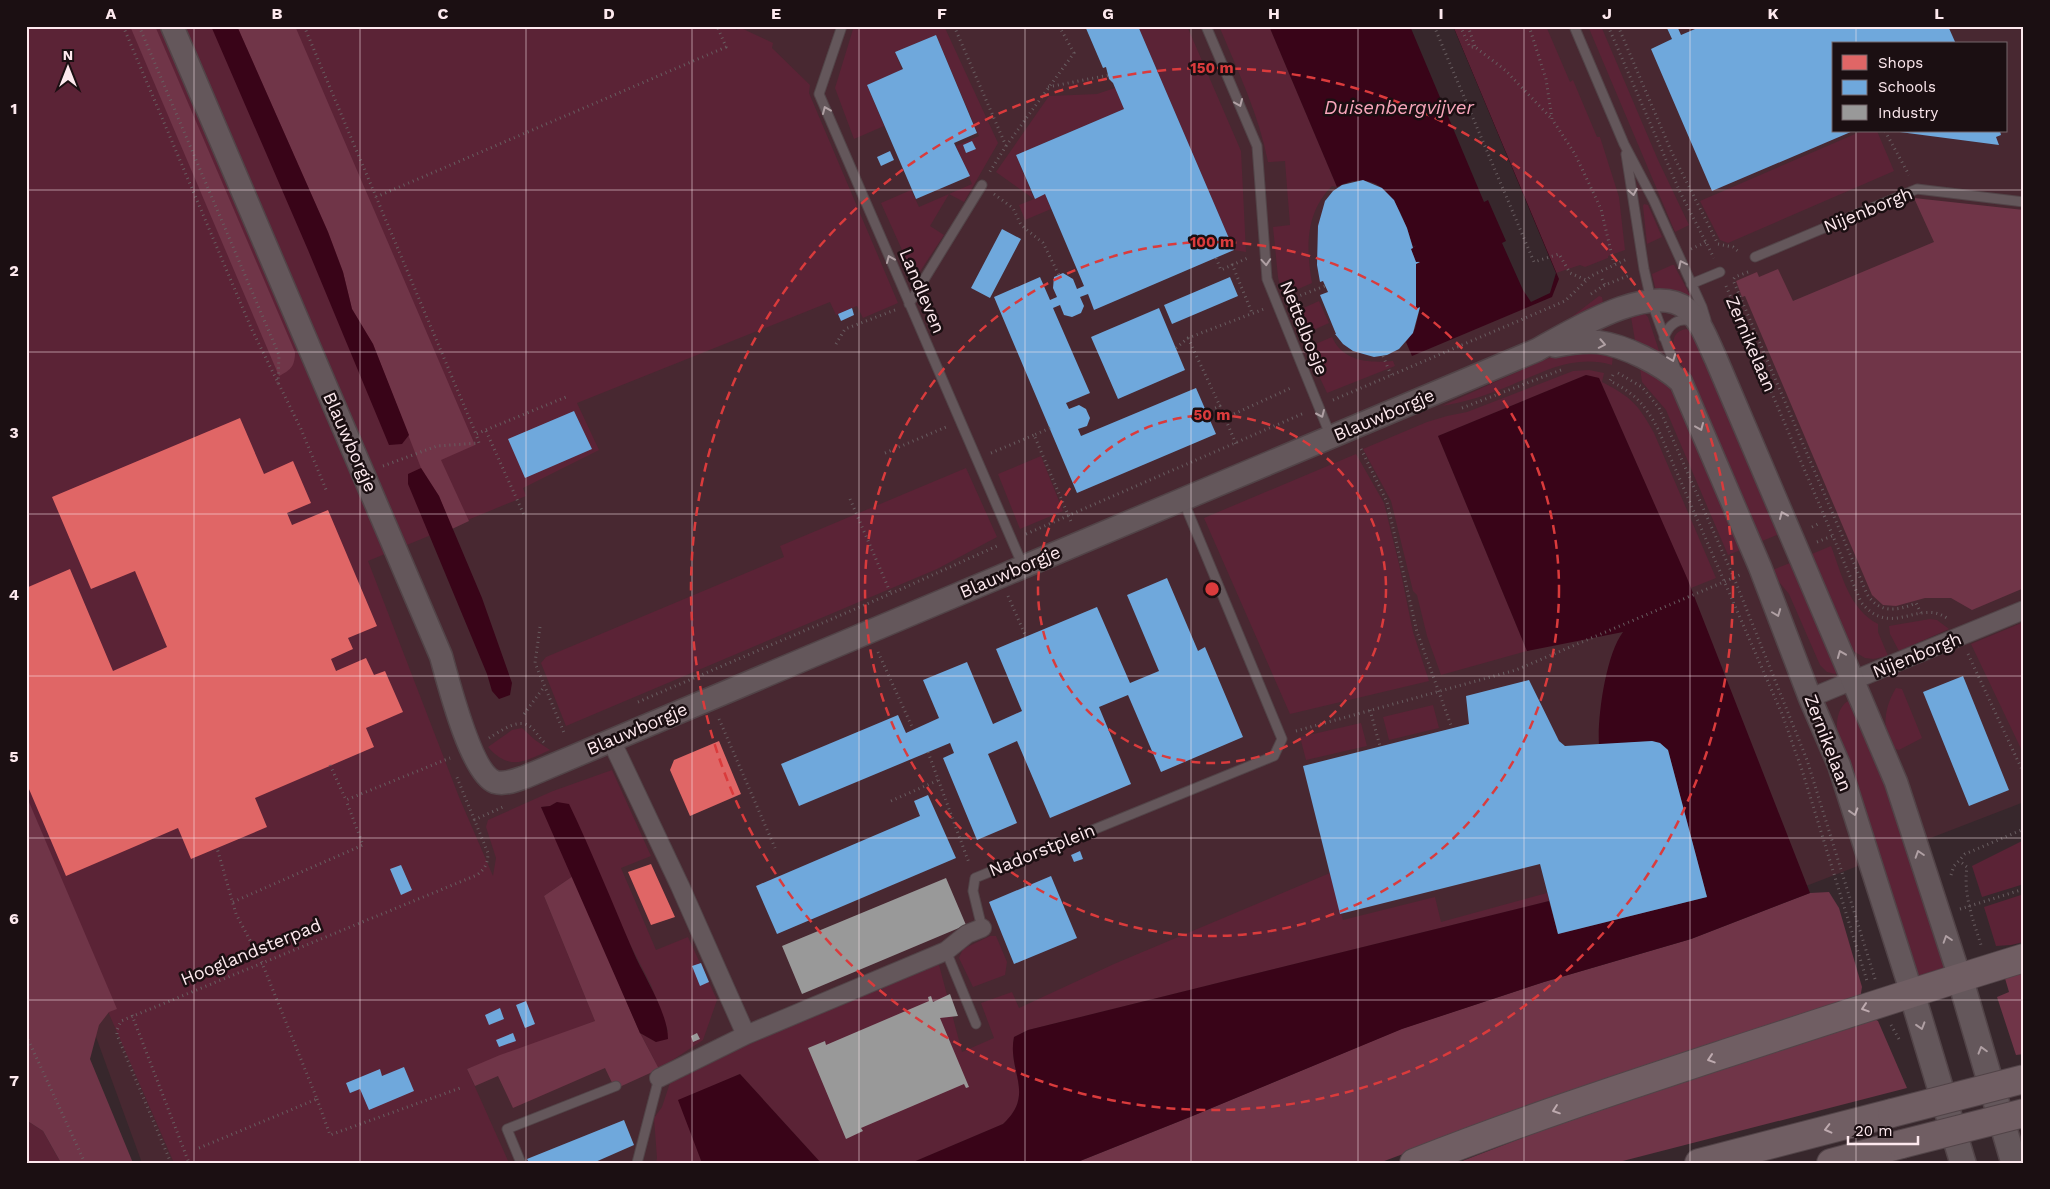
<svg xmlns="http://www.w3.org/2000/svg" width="2050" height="1189" viewBox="0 0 2050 1189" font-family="'Work Sans',sans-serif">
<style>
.built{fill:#482831;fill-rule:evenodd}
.green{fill:#5b2336}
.forest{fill:#703548}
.water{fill:#390418}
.pier{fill:#37272c}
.shops{fill:#e06666}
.schools{fill:#6fa8dc}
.industry{fill:#999}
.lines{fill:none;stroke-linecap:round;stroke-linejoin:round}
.service-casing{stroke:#524448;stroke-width:11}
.minor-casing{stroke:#524448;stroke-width:20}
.tertiary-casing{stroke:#524448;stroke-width:25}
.secondary-casing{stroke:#524448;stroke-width:28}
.trunk-casing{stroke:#524448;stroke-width:30}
.path{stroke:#685d60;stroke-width:3;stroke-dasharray:1 4;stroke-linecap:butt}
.service{stroke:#64575b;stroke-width:9}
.minor{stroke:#64575b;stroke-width:18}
.tertiary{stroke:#64575b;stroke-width:22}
.secondary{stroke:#64575b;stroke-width:25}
.trunk{stroke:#705e63;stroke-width:28}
.trunk-bridge-casing{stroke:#524448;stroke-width:30;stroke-linecap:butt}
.trunk-bridge{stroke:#705e63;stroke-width:28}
.oneway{stroke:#b0a0a4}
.oneway2{stroke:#beaaaf}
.grid{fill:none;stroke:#fde9ee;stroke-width:1;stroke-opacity:0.55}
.ring{fill:none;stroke:#da3b3c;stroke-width:2.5;stroke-dasharray:9 6}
.labels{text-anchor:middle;stroke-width:5;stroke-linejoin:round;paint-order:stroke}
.street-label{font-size:18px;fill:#fde9ee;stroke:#1b0f12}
.water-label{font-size:19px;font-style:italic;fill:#f8a6bb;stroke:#1b0f12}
.centre{fill:#da3b3c;stroke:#1b0f12;stroke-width:2.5}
.ring-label{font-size:15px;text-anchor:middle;font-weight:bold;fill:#da3b3c;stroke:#1b0f12;stroke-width:5;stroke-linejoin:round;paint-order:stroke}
.neatline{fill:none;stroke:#fde9ee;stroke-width:2}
.grid-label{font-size:16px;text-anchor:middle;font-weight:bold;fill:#fde9ee}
</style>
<rect width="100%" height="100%" fill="#37272c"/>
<path class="built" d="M26,26H2024V802L1793,891L916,1163H142L26,845ZM1834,44H2006V131H1834Z"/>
<path class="green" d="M26,26H735L736,30L741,28L773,43L772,48L810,85L809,93L898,303L863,318L857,306L836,315L830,302L577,403L599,450L523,488L526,496L368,561L459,797L493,876L496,858L486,827L488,820L553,791L612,770L651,856L621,868L656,950L688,937L717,1000L703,1040L659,1069L640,1033L656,1042L668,1031L651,985L557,802L550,806L541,807L573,876L544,896L595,1021L467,1069L509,1163H174L26,823Z
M854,26H938L945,28L998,143L964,202L949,194L930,226L944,235L915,279L881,203L911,190L919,207L972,184L956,146L979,136L936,35L895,52L902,70L867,85L884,126L854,139L835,88Z
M1138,26H1187L1241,151L1246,252L1234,250Z
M1219,26H1269L1337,187L1332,186C1305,213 1306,248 1312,283L1282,296L1278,277L1273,227L1290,225L1285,161L1268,162C1259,115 1238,71 1219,26Z
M1453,26H1546L1570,82L1573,80L1597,137H1600L1619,197L1625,250L1608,256V258L1585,267L1580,265L1556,273Z
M1588,26H1601L1658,160L1689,225L1675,232Z
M1115,88L1124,109L1016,155L1034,199L1045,194L1051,209L1025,220L1019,205L1034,199L996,172L1049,96L1097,94Z
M1862,131H1877L1894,171L1728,243L1720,240L1700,201Z
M1644,204L1648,205L1662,237L1647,244L1643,206Z
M1672,265H1674L1690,295L1687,299L1656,291L1652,274Z
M1599,296L1602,297L1604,308L1565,322Z
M1319,301L1329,323L1300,336L1290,314Z
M1645,314L1648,317L1660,354L1636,346L1631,317Z
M1686,329L1692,330L1782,533L1757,543L1674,347C1672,337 1676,331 1686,329Z
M1332,337C1343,362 1369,363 1393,361L1395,366L1327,393L1306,348Z
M1589,351L1613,355L1612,365C1573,354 1544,372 1509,386C1487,395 1466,402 1442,406L1546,359L1562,354Z
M1640,368L1656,376L1675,391L1743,549L1728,555L1666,410L1642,382Z
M1589,370L1604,373L1602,382C1631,397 1638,404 1654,433L1716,578L1691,588L1599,378L1586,375L1438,436L1527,651L1441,675L1427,636L1417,595L1413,591L1391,501L1363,449L1427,422L1447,416L1467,412L1573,371Z
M1356,454L1384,503L1399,564L1413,632L1429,681L1290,714L1204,518Z
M1041,456L1063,511L1020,529L998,474Z
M966,468L997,537L937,569L566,726L541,663L546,657L784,557L780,546Z
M1831,546C1842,575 1849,609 1878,624V632L1888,656L1873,659L1865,658L1850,649L1807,556Z
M1795,561L1838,672L1835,674L1827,672L1820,665L1789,594L1770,571Z
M1930,619L1937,620L1949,629L1899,651L1890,634L1889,626Z
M2024,622V755L1971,644Z
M1896,688L1902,689L1922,738L1899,750L1889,747C1883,725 1884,708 1896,688Z
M1854,699L1895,802L1944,957V969L1915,980L1837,730C1836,718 1840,701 1854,699Z
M1433,705L1439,728L1389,740L1383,717Z
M1361,723L1367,746L1306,760L1300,737Z
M522,728L535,740L550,750C525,761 510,772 488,747L512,730Z
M2024,840V884L1982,897L1972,866Z
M1330,873L1343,920L1435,897L1441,922L1547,893L1549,901L1028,1030L1014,1037C1007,1071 1036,1094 1003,1124L911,1163H821L740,1074L679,1100L702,1163H656L657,1158L654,1118L662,1107L670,1083L745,1046L938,961L962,1052L994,1038L981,1003L1012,992L1019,1008L1114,964Z
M2024,894V942L2011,945L1996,946L1984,907Z
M990,936H996L1007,962L1005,975L973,987L959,958L963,949Z
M26,1120L43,1131L61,1163H26Z"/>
<path class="forest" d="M130,26H155L295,352C295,366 291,370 279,376Z
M237,26H295L475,445L441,460L469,521L452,529L439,496L421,468L373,344L352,309L343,272L328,232Z
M1914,198L2024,210V588L1972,610L1951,598H1925L1896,606L1883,605L1872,595L1745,296L1742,297L1736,281L1757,272L1759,277L1778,269L1793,301L1934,242Z
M26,795L117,1009L109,1012L99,1025L90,1059L133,1163H61L43,1131L26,1120Z
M573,876L640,1033L659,1069L615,1089L605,1068L513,1108L498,1076L475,1086L467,1069L500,1055L595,1021L544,896Z
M1829,892L1839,908L1862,987L1860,999L1566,1093L1379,1163H1075L1190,1117L1401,1029L1544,982L1691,939L1810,893Z
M2024,969V1054L2016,1055L1997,997L2009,992L2004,975Z
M1869,1016L1878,1021L1907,1088L1615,1163H1457L1642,1092Z"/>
<path class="water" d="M211,26H237L328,232L343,272L352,309L373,344L409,435L402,444L389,445L308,250Z
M1269,26H1453L1559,279L1552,297L1412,356L1406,342L1415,329L1420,308L1416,309V264L1420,261L1416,262L1411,249L1417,245L1413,247C1402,210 1384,163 1337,187Z
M1586,375L1599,378L1687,578L1810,893L1691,939L1544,982L1402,1029L1190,1117L1075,1163H911L1003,1124C1036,1094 1007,1071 1014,1037L1028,1030L1549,901L1558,934L1707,897L1668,750L1660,743L1652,741L1599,745C1597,718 1606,654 1623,632L1527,651L1438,436Z
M421,468L439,496L482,598L512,683L510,695L499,699L492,691L487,674L408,484V474Z
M557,802L569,804C592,852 612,902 633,951C643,975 668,1012 668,1039L656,1042L640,1033L541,807L550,806Z
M740,1074L821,1163H702L678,1100Z"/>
<path class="pier" d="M1410,26H1453L1556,273L1550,293L1531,302L1523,290L1502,243L1506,241L1488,200L1484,202Z"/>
<path class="shops" d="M240,418L264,474L293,461L311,503L287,513L292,525L328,510L377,626L348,638L353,649L331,659L336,671L366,658L374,675L385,671L403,712L366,728L374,747L255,798L267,827L191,859L178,828L66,876L26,782V588L70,569L113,671L167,647L135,571L91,589L52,497Z
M719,741L741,794L690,816L670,770L674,760Z
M651,864L675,917L651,925L628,872Z"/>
<path class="schools" d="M1085,26H1138L1234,250L1094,310L1088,294L1080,297L1084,306L1081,313L1072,317L1064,315L1060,305L1053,308L1090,393L1066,403L1069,409L1079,405L1086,409L1090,418L1087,426L1078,429L1081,436L1196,388L1216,434L1077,493L994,297L1040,277L1050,300L1057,297L1053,288L1054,277L1063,273L1073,279L1077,289L1084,286L1045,194L1035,199L1016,155L1124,109L1113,83L1109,79L1106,67L1103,68Z
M1666,26H1677L1681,35L1702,26H1948L1956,44H1834V131H1853L1712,191L1651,49L1672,39Z
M936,35L977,133L954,143L970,176L916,199L867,85L903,69L895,52Z
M1892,131H2000L2001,135L1996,137L1999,145Z
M972,141L976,149L966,153L963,145Z
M890,151L894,160L881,166L877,157Z
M1363,180L1382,188L1394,200L1407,228L1413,248L1411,249L1416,262H1420L1416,264V309L1420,307L1413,333L1399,349L1387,355L1374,357L1353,351L1343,344L1335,334H1336L1320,295L1328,292L1323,281L1320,282L1317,265L1318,226L1325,201L1333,191L1342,185Z
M1002,229L1021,239L990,298L971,288Z
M1230,277L1238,296L1172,324L1164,305Z
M852,308L854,315L841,321L838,314Z
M1159,308L1185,370L1118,399L1091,337Z
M574,411L592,449L525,478L508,439Z
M1167,578L1198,651L1205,647L1243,737L1161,772L1128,695L1099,707L1131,784L1050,818L1017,741L988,754L1017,823L977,840L943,758L954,753L950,743L799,806L781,764L898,715L906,733L939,718L923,680L967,662L993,724L1022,711L996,649L1097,607L1130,683L1159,671L1127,595Z
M1963,676L2009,790L1969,806L1923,692Z
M1529,680L1559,741L1565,746L1652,741L1660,743L1668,750L1707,897L1558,934L1540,864L1340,914L1303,766L1469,724L1466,696Z
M928,795L956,858L777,934L756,886L920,816L914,801Z
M1080,851L1083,859L1074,862L1071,855Z
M401,865L412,890L401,895L390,869Z
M1051,876L1077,938L1014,964L989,902Z
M701,963L709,982L700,986L692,966Z
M526,1001L535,1024L525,1028L516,1005Z
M500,1008L504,1019L489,1025L485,1015Z
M513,1033L516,1041L499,1047L496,1040Z
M404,1067L414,1091L369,1110L360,1089L350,1093L346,1083L380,1069L382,1076Z
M624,1120L634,1145L593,1163H529L527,1159Z"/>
<path class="industry" d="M946,878L966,925L802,994L782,946Z
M950,994L958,1016L940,1018L969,1087L966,1088L964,1084L861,1128L863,1131L846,1139L808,1048L825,1041L826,1045L929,1001L928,997L931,996L933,1002Z
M697,1033L700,1039L693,1042L691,1036Z"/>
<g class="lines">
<defs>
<path id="service" d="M842,26L819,94L1023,566
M1206,26L1257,146L1267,279L1331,437
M1574,26L1624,144L1654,201L1702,307L1706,320
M1626,154L1644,269L1651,300L1677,372
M1755,257L1917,189L2024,202
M1691,284L1720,272
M909,304L982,185
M1664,338C1668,325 1679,316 1692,322
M982,928L973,891L975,878L1274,756L1282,739L1183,500
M946,951L976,1024
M521,1163L507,1129L616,1086
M637,1163L659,1078"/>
<path id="minor" d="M1810,698L2024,610
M611,740L680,886L746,1035L946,951L967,934L982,928
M659,1078L746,1035"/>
<path id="tertiary" d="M172,26L441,656C448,681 471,773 495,782C505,785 516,780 525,777L1537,350C1570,332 1652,280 1687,309C1701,321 1708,342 1716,359L1896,782L1960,978
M1555,346C1569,343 1584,341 1598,342C1626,346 1661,364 1681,382L1760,567L1810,698L1839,765L1912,994"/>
<path id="secondary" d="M1960,978L2014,1163
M1912,994L1963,1163"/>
<path id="trunk" d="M1414,1163C1515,1123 1618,1089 1721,1055C1822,1022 1922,989 2024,958
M1699,1163L1892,1113
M1831,1163L1902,1144"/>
</defs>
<use href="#service" class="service-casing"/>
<use href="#minor" class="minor-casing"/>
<use href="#tertiary" class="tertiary-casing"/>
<use href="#secondary" class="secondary-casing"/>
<use href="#trunk" class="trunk-casing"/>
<path class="path" d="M123,26L252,330L301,429L327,492
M139,26L279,355L278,384
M304,26L476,434
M954,26L1006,146L989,173
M1434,26L1534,262L1559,254L1570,273L1586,280
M1460,26L1470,47H1475L1505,70L1551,118
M1468,26L1475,47
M1529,26L1546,79L1552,119L1575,154L1601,209L1614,264
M1608,26L1680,192L1714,258
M1618,26L1672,153L1718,244L1733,247L1740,253
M1048,87L1109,75
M1885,131L1909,175
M1006,146L1074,53L1059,26
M994,194L1013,208L1021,225L1043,243L1059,275
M376,197L726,47L717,26
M1691,249L1707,242
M1216,258L1221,270L1250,257
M1232,264L1252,313
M1748,272L1735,277L1733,280L1867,594C1879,614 1898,611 1916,603L1921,613
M1602,279L1605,286
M1726,286L1861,602C1891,640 1920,597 1948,619
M1591,294L1605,285L1630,275
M1291,299L1325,286
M1188,338L1220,406
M836,344L845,329L895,310
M1176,348L1188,338L1264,309
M1383,356L1391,375
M1618,373L1642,387L1659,408L1734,578L1807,760L1875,979
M1613,375L1610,381C1635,393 1645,405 1658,429L1782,714L1802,770L1867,981
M1333,400L1565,301L1591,276L1627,259
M1462,408L1561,370
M1206,412L1220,406L1236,444
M1225,418L1293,387
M1050,428L1034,435L1072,524
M486,431L524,515
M1361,449L1387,502L1417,632L1452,728
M885,453L946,427
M991,453L1034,435
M383,466L437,446L479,443L476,434L566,397
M850,499L891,594
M1812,527L1820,523
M1026,534L1304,413
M1817,542L1832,536
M1008,596L1026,637
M540,627L535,663L565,735
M878,652L913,729
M1968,654L2024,774
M638,702L890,594L997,546
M1370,710L1380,746
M524,714L544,687
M719,719L775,848
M1296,731L1516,670L1740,575
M489,738C501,731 520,716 532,728C537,733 540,739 545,743
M928,752L969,863
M330,765L346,800L450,758
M891,801L939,780
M474,820L503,807
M1962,863L1967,867C1963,894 1973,920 1981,945
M1951,875L1954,866L1965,854L2024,829
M233,902L363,845L346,800
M1960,909L2024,889
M132,1015L189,1163
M1891,1025L1899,1039
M26,1035L85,1163
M317,1099L330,1135L463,1087
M199,1148L317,1099L262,963L236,914L217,848
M171,1163L117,1035V1030L121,1021L477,875C485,869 488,863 488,853L456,775"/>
<use href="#service" class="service"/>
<use href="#minor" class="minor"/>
<use href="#tertiary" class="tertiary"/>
<use href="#secondary" class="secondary"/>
<use href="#trunk" class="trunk"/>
<defs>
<path id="trunk-bridge" d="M1892,1113L2024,1079
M1902,1144L2024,1113"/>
</defs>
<use href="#trunk-bridge" class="trunk-bridge-casing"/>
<use href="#trunk-bridge" class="trunk-bridge"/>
</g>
<defs><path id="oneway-chevron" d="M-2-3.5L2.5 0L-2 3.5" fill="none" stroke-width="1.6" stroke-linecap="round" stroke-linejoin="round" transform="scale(1.25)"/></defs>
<g class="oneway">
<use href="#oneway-chevron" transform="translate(1239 103) rotate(67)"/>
<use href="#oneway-chevron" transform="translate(826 110) rotate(-113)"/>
<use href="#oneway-chevron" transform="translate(1633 192) rotate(80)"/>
<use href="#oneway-chevron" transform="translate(890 259) rotate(-113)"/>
<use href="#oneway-chevron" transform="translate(1266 262) rotate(86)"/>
<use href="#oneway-chevron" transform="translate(1682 264) rotate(-116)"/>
<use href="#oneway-chevron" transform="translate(1602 344) rotate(11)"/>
<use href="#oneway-chevron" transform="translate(1672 358) rotate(69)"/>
<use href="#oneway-chevron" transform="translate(1321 414) rotate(66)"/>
<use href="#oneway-chevron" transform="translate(1700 427) rotate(67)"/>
<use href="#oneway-chevron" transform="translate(1783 515) rotate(-113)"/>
<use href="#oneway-chevron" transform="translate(1777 613) rotate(69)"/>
<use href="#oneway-chevron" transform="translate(1841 654) rotate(-112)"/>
<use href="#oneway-chevron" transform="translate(1854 812) rotate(73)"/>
<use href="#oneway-chevron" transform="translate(1919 854) rotate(-108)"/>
<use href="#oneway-chevron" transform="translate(1947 939) rotate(-108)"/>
<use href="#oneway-chevron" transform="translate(1921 1026) rotate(73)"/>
<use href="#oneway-chevron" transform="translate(1982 1050) rotate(-106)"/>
</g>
<g class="oneway2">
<use href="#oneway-chevron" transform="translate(1865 1008) rotate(162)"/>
<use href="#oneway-chevron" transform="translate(1711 1059) rotate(162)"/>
<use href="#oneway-chevron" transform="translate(1556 1110) rotate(161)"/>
<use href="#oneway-chevron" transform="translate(1828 1129) rotate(166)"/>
</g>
<path class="grid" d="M194,26V1163M360,26V1163M526,26V1163M692,26V1163M859,26V1163M1025,26V1163M1191,26V1163M1358,26V1163M1524,26V1163M1690,26V1163M1856,26V44M1856,131V1163M26,190H2024M26,352H2024M26,514H2024M26,676H2024M26,838H2024M26,1000H2024"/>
<g class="ring">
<circle cx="1212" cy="589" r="174"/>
<circle cx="1212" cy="589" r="347"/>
<circle cx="1212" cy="589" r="521"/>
</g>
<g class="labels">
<g class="street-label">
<text transform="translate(1868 210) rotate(-22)" y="6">Nijenborgh</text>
<text transform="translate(922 291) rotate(67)" y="6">Landleven</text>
<text transform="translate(1304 328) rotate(68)" y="6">Nettelbosje</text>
<text transform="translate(1751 344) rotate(67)" y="6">Zernikelaan</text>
<text transform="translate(1384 415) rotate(-23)" y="6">Blauwborgje</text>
<text transform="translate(350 442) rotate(66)" y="6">Blauwborgje</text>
<text transform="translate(1010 572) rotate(-23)" y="6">Blauwborgje</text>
<text transform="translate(1917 655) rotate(-22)" y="6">Nijenborgh</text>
<text transform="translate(637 729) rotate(-23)" y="6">Blauwborgje</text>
<text transform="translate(1828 743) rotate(69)" y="6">Zernikelaan</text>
<text transform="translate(1042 850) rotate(-22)" y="6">Nadorstplein</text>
<text transform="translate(251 952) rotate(-22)" y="6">Hooglandsterpad</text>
</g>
<g class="water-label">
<text x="1399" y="114">Duisenbergvijver</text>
</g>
</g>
<circle cx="1212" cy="589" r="8" class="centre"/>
<g class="ring-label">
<text x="1212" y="73">150 m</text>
<text x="1212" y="247">100 m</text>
<text x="1212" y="420">50 m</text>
</g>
<rect width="2050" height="1189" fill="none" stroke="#1b0f12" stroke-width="55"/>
<rect x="1832" y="42" width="175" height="90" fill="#1b0f12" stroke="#75666a"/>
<rect x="1842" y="55" width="25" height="15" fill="#e06666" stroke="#75666a"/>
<text x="1878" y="68" font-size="15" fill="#fde9ee">Shops</text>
<rect x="1842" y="80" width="25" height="15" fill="#6fa8dc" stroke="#75666a"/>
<text x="1878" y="92" font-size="15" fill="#fde9ee">Schools</text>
<rect x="1842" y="105" width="25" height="15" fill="#999999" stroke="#75666a"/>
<text x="1878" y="118" font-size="15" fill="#fde9ee">Industry</text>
<g transform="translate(68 68)" stroke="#1b0f12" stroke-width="4" paint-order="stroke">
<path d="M0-4L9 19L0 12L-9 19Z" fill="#fde9ee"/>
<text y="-8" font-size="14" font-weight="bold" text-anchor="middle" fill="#fde9ee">N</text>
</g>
<path d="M1848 1136v8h70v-8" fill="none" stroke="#fde9ee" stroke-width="2.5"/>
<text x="1855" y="1136" font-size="15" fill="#fde9ee" stroke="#1b0f12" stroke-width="4" paint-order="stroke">20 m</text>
<rect x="28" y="28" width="1994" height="1134" class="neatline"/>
<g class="grid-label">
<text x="111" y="19">A</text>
<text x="277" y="19">B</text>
<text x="443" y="19">C</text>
<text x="609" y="19">D</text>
<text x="776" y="19">E</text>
<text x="942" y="19">F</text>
<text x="1108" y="19">G</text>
<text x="1274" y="19">H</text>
<text x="1441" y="19">I</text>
<text x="1607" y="19">J</text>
<text x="1773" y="19">K</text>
<text x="1939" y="19">L</text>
<text x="14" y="114">1</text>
<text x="14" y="276">2</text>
<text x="14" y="438">3</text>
<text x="14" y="600">4</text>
<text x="14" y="762">5</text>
<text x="14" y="924">6</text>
<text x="14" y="1086">7</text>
</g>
</svg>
